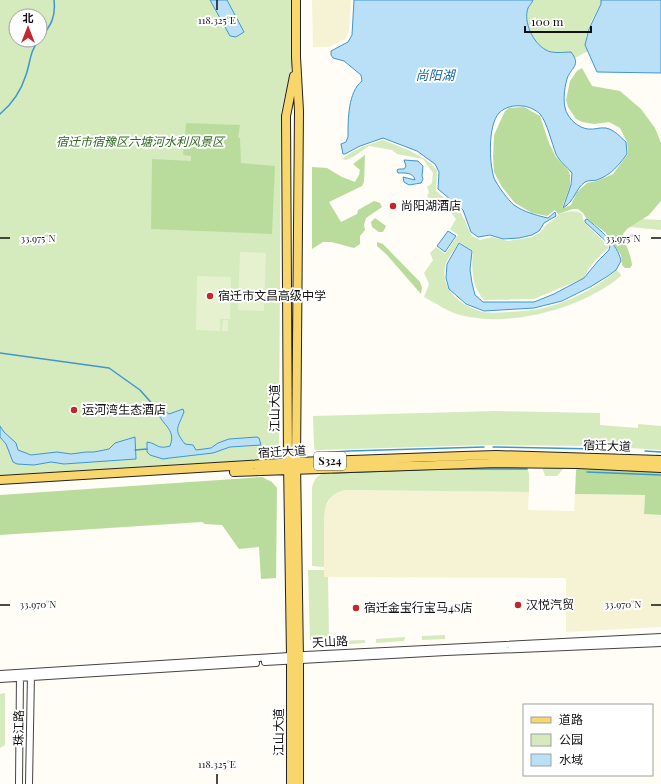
<svg xmlns="http://www.w3.org/2000/svg" width="661" height="784" viewBox="0 0 661 784" font-family="'Playfair Display','Noto Sans SC',serif">
<style>
.farmland{fill:#f6f3d4}
.green{fill:#d5ebbd;fill-rule:evenodd}
.forest{fill:#b9dc9c}
.pitch{fill:#e6f2cf}
.water{fill:#b9e0f7;stroke:#3f96cf}
.lines{fill:none;stroke-linecap:round;stroke-linejoin:round}
.stream{stroke:#3f96cf;stroke-width:1.5}
.minor-casing{stroke:#444;stroke-width:8}
.major-casing{stroke:#222;stroke-width:10}
.minor{stroke:#fff;stroke-width:6}
.major{stroke:#f9d66b;stroke-width:8}
.ticks{fill:none;stroke:#111;stroke-width:1.5}
.poi-dot{fill:#c4262e;stroke:#fff;stroke-width:1.5}
.labels{text-anchor:middle;stroke-width:4;stroke-linejoin:round;paint-order:stroke}
.shield{fill:#fff;stroke:#585858;stroke-width:1}
.shield-label{font-size:11px;font-weight:bold;fill:#111}
.park-label{font-size:12px;font-style:italic;fill:#2f6b1f;stroke:#fff}
.poi-label{font-size:12px;fill:#111;stroke:#fff;text-anchor:start}
.street-label{font-size:12px;fill:#111;stroke:#fff}
.water-label{font-size:13px;font-style:italic;fill:#1768a6;stroke:#fff}
.ticks-label{font-size:10px;text-anchor:middle;fill:#111;stroke:#fff;stroke-width:4;stroke-linejoin:round;paint-order:stroke}
</style>
<rect width="100%" height="100%" fill="#fffdf5"/>
<path class="farmland" d="M312,0H351L349,31L345,39L329,47H313Z
M345,490L529,492L528,510L574,511L575,494L645,495L644,514L661,515V627L566,632V578L324,577V511L330,498L336,492Z"/>
<path class="green" d="M0,0H294V57L281,112L279,445L275,454L269,459L0,475ZM16,16H40V40H16Z
M533,0H601V4C594,17 581,36 588,51L575,58L571,52C564,52 552,54 546,50C533,43 523,22 528,8C529,6 532,3 533,0Z
M383,140C403,148 423,154 437,170L436,191L460,211L472,236L480,240L492,237L508,241L532,237L541,232L546,225L557,217L558,214C567,212 574,209 582,214L584,222L609,247C600,256 588,266 584,278L534,299L484,300C472,287 471,268 473,251L459,242C455,249 449,256 446,263C438,288 461,307 483,312C490,314 530,311 538,309C566,304 595,289 617,270L620,273L621,276C582,309 509,328 460,315C450,313 434,302 424,297L429,284L424,273L433,260L430,253L436,247L445,254L458,235L450,229L456,219L452,214L450,207L427,197L429,192L427,187L432,183L433,173L423,159L397,154L392,150L369,146L353,157L346,160L342,159C354,149 369,144 383,140Z
M642,219L661,220V230L630,227Z
M495,411L600,413V425L638,428V424L661,426V450L598,446L486,445L319,450H315L314,446L313,416Z
M452,466H527L529,474V492L345,490C322,495 324,514 324,533C324,544 324,555 324,567L312,566V488C314,478 318,475 327,472Z
M562,466L563,469L557,476H545L542,467Z
M308,570H324V577H328L329,641L365,640V643L323,646L318,645L310,640Z
M445,635V639L422,640V636Z
M405,637L404,641L376,643V639Z
M5,693V745L0,748V694Z"/>
<path class="forest" d="M582,68L592,86L620,91L641,109L655,128L661,143V201L649,215L627,229L623,234C625,245 631,254 632,265L630,268H625L622,265L621,255L605,232L586,218L583,213L578,209H573L558,214L555,210L547,216L532,213L515,203L502,187L494,172L493,157L494,135L505,111L509,108L524,107L540,116L549,143L556,157L568,170L570,175V186L562,208H564L571,205L577,192L587,183L597,181L613,174L628,154L627,142L620,128L609,122L594,124L582,122L576,119L568,107L566,100L570,81L577,71Z
M186,123L240,125L238,138H240L241,163L275,166L272,234L151,229L152,159L191,161V156L183,155Z
M365,155L364,182L362,186L329,202L341,222L357,214L358,210L374,201L380,203L382,207L366,218L364,225L365,230L360,236V244L354,248L331,242H323L312,249V167L327,168L342,177L355,182L359,175L360,170L353,164Z
M375,218L386,226L383,232H379L372,227L371,222Z
M377,242L383,244L420,282L422,288L421,294L387,255L377,246Z
M578,468L661,472V515L644,514L645,495L575,494L576,470Z
M262,477L272,482L277,488L276,578L261,579L259,547L239,549L222,525L205,524L202,522L0,535V495Z"/>
<path class="pitch" d="M240,252L266,253L264,311L238,310Z
M197,276L231,277L230,319H220V331L196,330Z
M223,320H228V331H222Z"/>
<path class="water" d="M210,0H227L244,32L236,37L230,36Z
M354,0H533C532,3 529,6 528,8C523,22 533,43 546,50C552,54 564,52 571,52C582,66 570,68 567,79C564,89 562,106 568,115C572,122 580,128 588,129C594,130 600,127 606,128C615,130 620,137 626,142L627,154C619,165 611,175 597,180C594,181 588,180 585,182C575,189 575,201 563,208L571,185L572,173C567,167 559,161 556,154C552,144 547,122 540,114C536,110 528,106 522,106C514,105 505,107 499,113C488,125 489,162 494,178C497,185 508,200 514,205C524,212 535,215 548,218L555,212L556,216L544,223L539,231L532,235L519,238L503,239L490,235L478,237L471,232L463,210L438,189L439,172L435,164L417,151L383,138L360,146L345,154H343L341,144L346,142L348,137C348,119 348,92 362,81L361,75L344,61L333,58L331,55V51L348,42L352,35Z
M601,0H661V73L597,72L585,45L589,29L601,4Z
M404,160L418,161L423,166L422,176L423,179L421,183L409,185L404,182L403,177L415,180C413,172 405,173 398,173L397,170L399,169H404L406,166Z
M587,219C599,229 618,244 621,261L616,270L608,276L590,287L562,301L534,308L484,311L466,304L449,289L446,278L447,264L459,243L472,251L470,270L472,283L475,295L483,302H534L554,294L584,278L598,261L609,250L610,245L585,222V220Z
M448,231L456,236L445,252L437,246Z
M159,407L169,414L183,409L184,412C178,428 173,429 185,444L193,445L196,450L211,448L218,443L229,439L257,437L259,438L261,445L230,447L213,453L170,458L163,459L153,456L150,455L147,452V442C157,443 157,450 170,446C177,428 160,425 156,408Z
M0,426L4,432L16,443L18,450L31,455L57,452L71,454L86,452H94L109,449L115,443L135,437L136,459L64,464L51,462L34,465L17,464L13,462L6,444L0,437Z"/>
<g class="lines">
<path class="stream" d="M40,38C51,26 56,17 54,0
M0,114C12,104 21,91 26,75C30,64 30,50 39,40
M0,353L109,368L140,390L156,408
M493,447L597,449
M615,449L629,450
M135,450L147,449
M645,451L661,452
M319,453L349,451L484,447
M587,472L661,475
M333,473L437,469H527"/>
<defs>
<path id="minor" d="M265,662L446,652L661,643
M0,674L305,655L661,637
M0,679L256,663
M19,784L20,675
M29,784L31,674"/>
<path id="major" d="M296,0V57L299,111L296,462L299,659V784
M234,472L498,463L577,464L661,468
M0,480L296,462L463,456L496,455L661,460
M291,784V656L288,463L286,116L294,76"/>
</defs>
<use href="#minor" class="minor-casing"/>
<use href="#major" class="major-casing"/>
<use href="#minor" class="minor"/>
<use href="#major" class="major"/>
</g>
<path class="ticks" d="M217,0V10M0,238H10M651,238H661M0,605H10M651,605H661M217,774V784"/>
<g class="poi-dot">
<circle cx="393" cy="206" r="4"/>
<circle cx="210" cy="296" r="4"/>
<circle cx="74" cy="410" r="4"/>
<circle cx="518" cy="605" r="4"/>
<circle cx="356" cy="608" r="4"/>
</g>
<g class="labels">
<rect class="shield" x="314" y="452" width="32" height="18" rx="3"/>
<g class="shield-label">
<text x="330" y="465">S324</text>
</g>
<g class="park-label">
<text x="140" y="146">宿迁市宿豫区六塘河水利风景区</text>
</g>
<g class="poi-label">
<text x="401" y="210">尚阳湖酒店</text>
<text x="218" y="300">宿迁市文昌高级中学</text>
<text x="82" y="414">运河湾生态酒店</text>
<text x="526" y="609">汉悦汽贸</text>
<text x="364" y="612">宿迁金宝行宝马4S店</text>
</g>
<g class="street-label">
<text transform="translate(275 408) rotate(-90)" y="4">江山大道</text>
<text transform="translate(607 446) rotate(2)" y="4">宿迁大道</text>
<text transform="translate(282 452) rotate(-3)" y="4">宿迁大道</text>
<text transform="translate(330 642) rotate(-3)" y="4">天山路</text>
<text transform="translate(19 728) rotate(-89)" y="4">珠江路</text>
<text transform="translate(279 732) rotate(-90)" y="4">江山大道</text>
</g>
<g class="water-label">
<text x="435" y="80">尚阳湖</text>
</g>
</g>
<g class="ticks-label">
<text x="217" y="24">118.325°E</text>
<text x="38" y="242">33.975°N</text>
<text x="623" y="242">33.975°N</text>
<text x="38" y="608">33.970°N</text>
<text x="623" y="608">33.970°N</text>
<text x="217" y="768">118.325°E</text>
</g>
<rect x="523" y="704" width="130" height="72" fill="#ffffff" stroke="#a0a0a0"/>
<rect x="531" y="717" width="20" height="6" fill="#f9d66b" stroke="#a0a0a0"/>
<text x="559" y="724" font-size="12" fill="#111111">道路</text>
<rect x="531" y="734" width="20" height="12" fill="#d5ebbd" stroke="#a0a0a0"/>
<text x="559" y="744" font-size="12" fill="#111111">公园</text>
<rect x="531" y="754" width="20" height="12" fill="#b9e0f7" stroke="#a0a0a0"/>
<text x="559" y="764" font-size="12" fill="#111111">水域</text>
<g transform="translate(28 28)"><circle r="19" fill="#ffffff" stroke="#a0a0a0"/>
<path d="M0-3L7 15L0 10L-7 15Z" fill="#c4262e"/>
<text y="-6" font-size="11" font-weight="bold" text-anchor="middle" fill="#111111">北</text>
</g>
<path d="M525 26v6h66v-6" fill="none" stroke="#111111" stroke-width="2"/>
<text x="531" y="26" font-size="12" fill="#111111" stroke="#ffffff" stroke-width="3" paint-order="stroke">100 m</text>
</svg>
